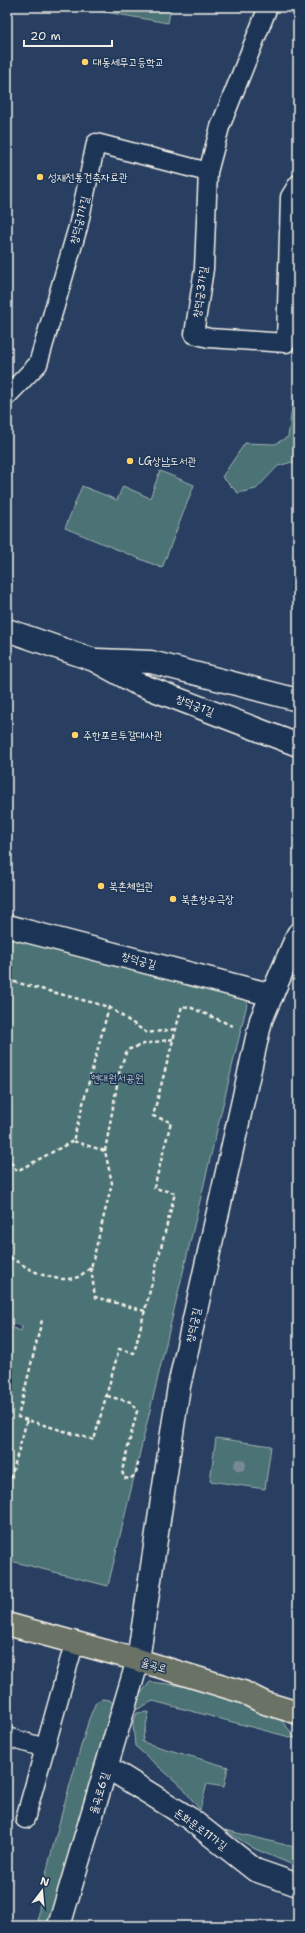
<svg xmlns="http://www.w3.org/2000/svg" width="305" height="1933" viewBox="0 0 305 1933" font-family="'Shantell Sans','Poor Story',sans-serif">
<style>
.green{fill:#4b7275;stroke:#a0b2ae}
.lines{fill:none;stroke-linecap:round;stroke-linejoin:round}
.service-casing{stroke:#f4f1e8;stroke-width:21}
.minor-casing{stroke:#f4f1e8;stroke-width:25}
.tertiary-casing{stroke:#f4f1e8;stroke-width:25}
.primary-casing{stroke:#f4f1e8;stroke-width:25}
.path{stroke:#f4f1e8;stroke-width:2.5;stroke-dasharray:4 3;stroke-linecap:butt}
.service{stroke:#1d3557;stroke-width:18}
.minor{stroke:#1d3557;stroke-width:22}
.tertiary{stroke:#1d3557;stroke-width:22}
.primary{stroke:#6b7165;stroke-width:22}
.tree{fill:#788996}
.poi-dot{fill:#ffd166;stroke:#1d3557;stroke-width:1.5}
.labels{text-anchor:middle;stroke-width:3;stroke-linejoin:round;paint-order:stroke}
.poi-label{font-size:11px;fill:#f4f1e8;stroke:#1d3557;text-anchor:start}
.street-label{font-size:11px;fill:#f4f1e8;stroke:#1d3557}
.park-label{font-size:11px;fill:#b9c5c0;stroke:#1d3557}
</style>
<rect width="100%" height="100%" fill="#283f62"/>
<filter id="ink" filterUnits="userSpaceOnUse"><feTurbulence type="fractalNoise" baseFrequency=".025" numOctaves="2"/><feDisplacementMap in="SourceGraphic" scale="8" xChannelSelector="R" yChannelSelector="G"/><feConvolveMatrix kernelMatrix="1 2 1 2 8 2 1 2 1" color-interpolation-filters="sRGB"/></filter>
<g filter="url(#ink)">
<path class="green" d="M77,7H171L168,23Z
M293,400L298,401V466L292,462L278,466L256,489L238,493L222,477L245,443L275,444L288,437Z
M160,471L194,485L162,568L65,528L82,486L117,500L123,486L150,498Z
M7,937L248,1000L108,1586L7,1560V1326L21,1331L22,1326L7,1322Z
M216,1438L271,1446L265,1489L210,1481Z
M150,1682C188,1686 248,1694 279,1719C286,1724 291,1733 297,1739L153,1701L134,1711L137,1698Z
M102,1699L110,1700L114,1705L49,1926H38L40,1896L64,1805L89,1719L96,1702Z
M149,1712L142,1742L228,1767L224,1787L207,1784L200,1810L182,1787L135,1746L133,1723L137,1713Z
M225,1830L298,1848V1867L255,1849Z"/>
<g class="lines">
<defs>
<path id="service" d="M268,7L220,127L208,172L204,269L194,334L209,338L286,343L290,197L298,184
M7,396L38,364L78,227L96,143L208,172
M7,1737L45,1748L25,1819
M45,1748L74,1644"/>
<path id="minor" d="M7,926L272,995
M107,1767L189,1818L255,1870L298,1885
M59,1926L138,1660"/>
<path id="tertiary" d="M7,630L94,660L136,683L298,745
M97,660L151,662L298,700
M138,1660L179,1386L261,1020L298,934"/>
<path id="primary" d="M7,1624L138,1660L243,1692L265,1703L298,1713"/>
</defs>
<use href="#service" class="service-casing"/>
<use href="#minor" class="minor-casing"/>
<use href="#tertiary" class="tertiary-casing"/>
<use href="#primary" class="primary-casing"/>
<path class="path" d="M7,980L109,1007L73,1141L105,1151L112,1183L91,1268C87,1270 82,1275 78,1277C53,1285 26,1268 7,1255
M109,1007L147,1033L176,1029
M105,1151L120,1069L127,1050L144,1044L173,1039
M7,1156L17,1171L73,1141
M91,1268L95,1297L145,1311
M107,1396L131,1402L137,1411L122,1471L124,1478L130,1479L136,1474L139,1459
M27,1420L18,1417L42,1320
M7,1492L27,1420L94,1440L119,1349L134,1353L175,1193L154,1188L171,1122L153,1116L182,1006L192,1008L233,1026"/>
<use href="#service" class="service"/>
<use href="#minor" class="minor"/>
<use href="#tertiary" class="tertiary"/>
<use href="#primary" class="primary"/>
</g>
<circle class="tree" cx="240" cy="1465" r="6"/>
</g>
<g class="poi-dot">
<circle cx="85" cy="62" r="4"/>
<circle cx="40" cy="177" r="4"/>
<circle cx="130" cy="461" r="4"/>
<circle cx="75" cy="735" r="4"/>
<circle cx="101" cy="886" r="4"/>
<circle cx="173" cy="899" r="4"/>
</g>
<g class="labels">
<g class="poi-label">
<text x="93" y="66">대동세무고등학교</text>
<text x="48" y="181">성재전통건축자료관</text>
<text x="138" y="465">LG상남도서관</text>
<text x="83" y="739">주한포르투갈대사관</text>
<text x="109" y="890">북촌체험관</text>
<text x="181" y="903">북촌창우극장</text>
</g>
<g class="street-label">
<text transform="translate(79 220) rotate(-76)" y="4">창덕궁1가길</text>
<text transform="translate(200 292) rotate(-82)" y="4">창덕궁3가길</text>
<text transform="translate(195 705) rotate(21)" y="4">창덕궁1길</text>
<text transform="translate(139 960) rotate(15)" y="4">창덕궁길</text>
<text transform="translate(193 1325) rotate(-78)" y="4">창덕궁길</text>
<text transform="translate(154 1665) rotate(17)" y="4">율곡로</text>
<text transform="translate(99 1793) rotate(-73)" y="4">율곡로6길</text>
<text transform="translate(201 1829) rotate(36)" y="4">돈화문로11가길</text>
</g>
<g class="park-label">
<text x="117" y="1082">현대원서공원</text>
</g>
</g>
<rect width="305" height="1933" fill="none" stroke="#1d3557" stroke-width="24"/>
<rect x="12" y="12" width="281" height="1909" fill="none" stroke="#f4f1e8" stroke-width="1.5" filter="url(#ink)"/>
<g transform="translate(42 1891) rotate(16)" stroke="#1d3557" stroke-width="3" paint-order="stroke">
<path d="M0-3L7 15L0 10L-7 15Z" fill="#f4f1e8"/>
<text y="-6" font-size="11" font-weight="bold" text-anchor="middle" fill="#f4f1e8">N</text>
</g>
<path d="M24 40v6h88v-6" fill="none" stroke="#f4f1e8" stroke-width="2"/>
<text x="30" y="40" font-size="12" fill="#f4f1e8" stroke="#1d3557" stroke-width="3" paint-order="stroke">20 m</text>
</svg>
